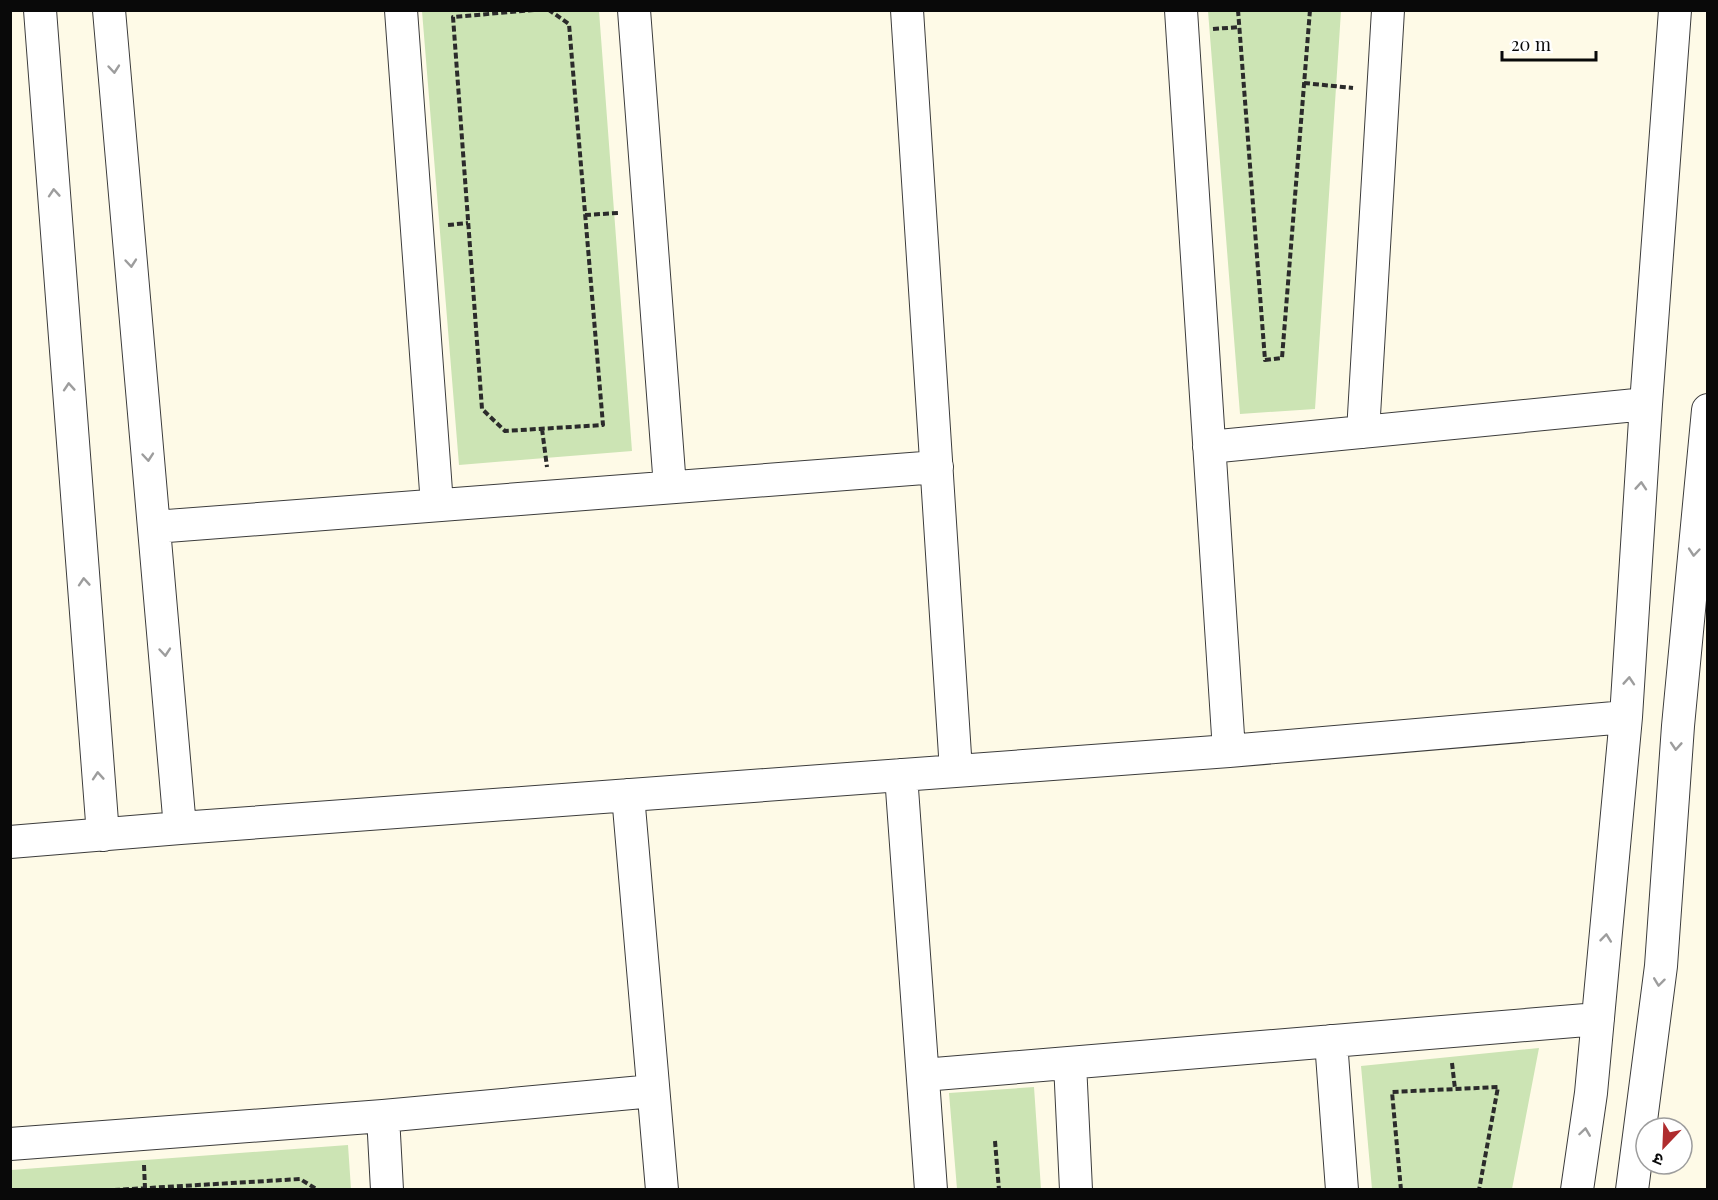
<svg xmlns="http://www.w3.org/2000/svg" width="1718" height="1200" viewBox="0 0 1718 1200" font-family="'Playfair Display','Noto Sans Devanagari',serif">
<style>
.green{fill:#cce4b4}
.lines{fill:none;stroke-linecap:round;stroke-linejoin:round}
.minor-casing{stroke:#3c3c3c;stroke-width:34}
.path{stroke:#2b2b2b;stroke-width:4;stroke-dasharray:6 3;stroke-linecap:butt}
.minor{stroke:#fff;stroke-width:32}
.oneway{stroke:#9d9d9d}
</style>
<rect width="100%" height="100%" fill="#fefae7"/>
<path class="green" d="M422,11H599L632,451L459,465Z
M1208,11H1341L1315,409L1240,414Z
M1539,1048L1512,1189H1372L1361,1066Z
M1034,1087L1041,1189H957L949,1093Z
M348,1145L351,1189H11V1170Z"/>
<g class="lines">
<defs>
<path id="minor" d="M40,10L103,835
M109,10L180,828
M401,10L437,505
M634,10L670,487
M907,10L956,771
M1181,10L1229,751
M1363,432L1388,10
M1209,447L1646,404
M154,527L937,467
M901,775L931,1190
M628,795L662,1190
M10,842L180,828L1229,751L1626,717
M1331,1041L1342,1190
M1070,1063L1076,1190
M923,1075L1598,1019
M383,1116L387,1190
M10,1144L383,1116L653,1091
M1577,1190L1591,1093L1626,717L1646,404L1675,10
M1632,1190L1661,966L1678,726L1708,410"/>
</defs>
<use href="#minor" class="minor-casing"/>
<path class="path" d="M534,10L453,17L482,409L505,431L603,425L569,24L549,10
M1238,10L1265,360L1282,358L1310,10
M1213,29L1240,27
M1304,83L1353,88
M585,215L618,213
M448,225L468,223
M542,429L547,467
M1452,1063L1455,1089
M995,1141L999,1190
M144,1165L145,1188
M114,1190L300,1179L318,1190
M1401,1190L1392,1092L1498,1087L1479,1190"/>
<use href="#minor" class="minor"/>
</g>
<defs><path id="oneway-chevron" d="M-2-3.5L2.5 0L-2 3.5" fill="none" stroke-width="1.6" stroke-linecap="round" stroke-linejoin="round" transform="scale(1.5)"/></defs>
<g class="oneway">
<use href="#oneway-chevron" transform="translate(114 69) rotate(85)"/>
<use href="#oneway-chevron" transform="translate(54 193) rotate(-94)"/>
<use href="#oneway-chevron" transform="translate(131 263) rotate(85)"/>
<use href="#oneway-chevron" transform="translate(69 387) rotate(-94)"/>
<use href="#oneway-chevron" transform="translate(148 457) rotate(85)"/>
<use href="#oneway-chevron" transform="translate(1641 486) rotate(-86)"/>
<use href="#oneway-chevron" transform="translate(1694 552) rotate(95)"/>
<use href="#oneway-chevron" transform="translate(84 582) rotate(-94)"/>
<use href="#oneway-chevron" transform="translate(165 652) rotate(85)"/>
<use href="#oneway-chevron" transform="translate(1629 681) rotate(-86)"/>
<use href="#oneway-chevron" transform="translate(1676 746) rotate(94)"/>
<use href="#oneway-chevron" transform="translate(98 776) rotate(-94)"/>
<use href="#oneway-chevron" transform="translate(1606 938) rotate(-84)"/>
<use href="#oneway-chevron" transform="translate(1659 982) rotate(97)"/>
<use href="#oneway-chevron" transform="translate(1585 1132) rotate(-82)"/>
</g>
<rect width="1718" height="1200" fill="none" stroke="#090909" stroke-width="24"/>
<g transform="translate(1664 1146) rotate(203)"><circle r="28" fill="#ffffff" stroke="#9d9d9d" stroke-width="1.5"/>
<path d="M0-4.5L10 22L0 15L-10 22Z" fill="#af2c2e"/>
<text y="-9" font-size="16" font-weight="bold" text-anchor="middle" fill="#090909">उ</text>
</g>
<path d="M1502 51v9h94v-9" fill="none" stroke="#090909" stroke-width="3"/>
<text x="1511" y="51" font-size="18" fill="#090909" stroke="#ffffff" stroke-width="4.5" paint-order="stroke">20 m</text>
</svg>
